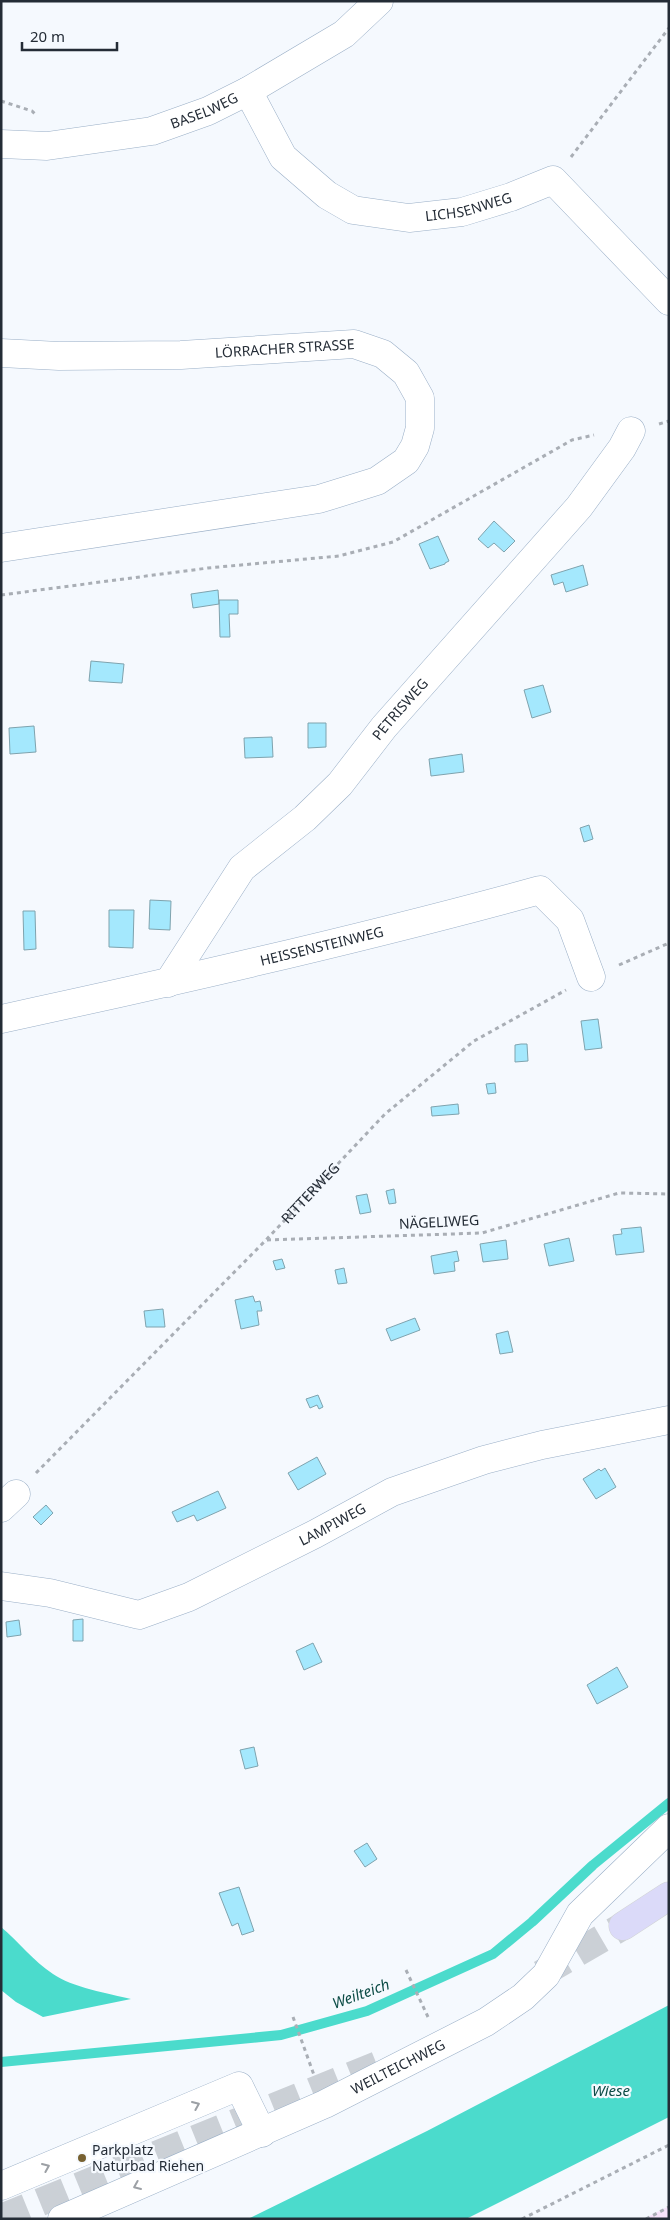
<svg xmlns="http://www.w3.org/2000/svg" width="670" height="2220" viewBox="0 0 670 2220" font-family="'Noto Sans',sans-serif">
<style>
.green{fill:#f7e3fb}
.water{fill:#4bdbcc}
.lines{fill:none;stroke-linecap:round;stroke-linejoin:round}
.stream{stroke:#4bdbcc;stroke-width:10}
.building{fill:#a4e8fd;stroke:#7fa3ae}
.major-tunnel{stroke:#cbd0d6;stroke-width:28;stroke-dasharray:28 14;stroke-linecap:butt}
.minor-casing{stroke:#9aafc7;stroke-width:29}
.major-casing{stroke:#d3d5d7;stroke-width:29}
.path{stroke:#a9aeb5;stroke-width:3;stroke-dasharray:4 4;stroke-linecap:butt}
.minor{stroke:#fff;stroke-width:28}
.major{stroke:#dbdaf9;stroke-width:28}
.oneway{stroke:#9ca0a5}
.poi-dot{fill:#776131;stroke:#f5f9fe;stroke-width:2}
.labels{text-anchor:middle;stroke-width:4.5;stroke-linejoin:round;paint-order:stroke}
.street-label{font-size:14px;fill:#242c36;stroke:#f5f9fe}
.poi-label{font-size:14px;fill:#242c36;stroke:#f5f9fe;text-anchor:start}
.water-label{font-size:15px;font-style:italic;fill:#0b4b45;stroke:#f5f9fe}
</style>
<rect width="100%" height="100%" fill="#f5f9fe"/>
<path class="green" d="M669,2206V2219H644Z"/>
<path class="water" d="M1,1927C19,1942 33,1961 53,1974C71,1987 110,1994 131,1999L43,2017L16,2002L1,1990Z
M669,2005V2117L466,2219H248L427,2131Z"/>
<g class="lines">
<path class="stream" d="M1,2062L281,2035L367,2011L493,1954L532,1922L593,1865L669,1803"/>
</g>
<path class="building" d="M494,521L515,541L504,552L494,543L488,548L478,539Z
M438,536L449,561L445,563V564L430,569L419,544Z
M583,565L588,585L566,592L563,582L554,585L551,575Z
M218,590L219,604L193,608L191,594Z
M219,600H238V614H229L230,637H220Z
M91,661L124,664L122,683L89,681Z
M543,685L551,712L532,718L524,690Z
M308,723H326V747L308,748Z
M34,726L36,752L10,754L9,728Z
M272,737L273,757L245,758L244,738Z
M462,754L464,772L431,776L429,759Z
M589,825L593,839L584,842L580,828Z
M150,900L171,901L170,930L149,929Z
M109,910H134L133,948L109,947Z
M23,911H35L36,949L24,950Z
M598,1019L602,1048L585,1050L581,1021Z
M521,1044H527L528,1061L515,1062V1045Z
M495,1083L496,1093L488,1094L486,1084Z
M458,1104L459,1114L432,1116L431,1107Z
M394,1189L396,1203L389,1204L386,1191Z
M367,1194L371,1212L360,1214L356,1196Z
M641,1227L644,1252L616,1255L613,1235L622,1234L621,1229Z
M569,1238L574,1261L549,1266L544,1244Z
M506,1240L508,1259L483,1262L480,1244Z
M457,1251L459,1261L454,1262L455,1271L434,1274L431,1256Z
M282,1259L285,1268L276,1270L273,1261Z
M344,1268L347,1283L338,1284L335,1270Z
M253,1296L255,1302L260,1301L262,1311H257L259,1325L241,1329L235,1300Z
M163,1309L165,1327H146L144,1311Z
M415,1318L420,1330L391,1341L386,1329Z
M508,1331L513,1352L500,1354L496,1334Z
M318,1395L323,1407L319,1409L317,1405L310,1408L306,1399Z
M317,1457L326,1474L298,1490L288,1473Z
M605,1468L616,1487L596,1499L583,1479L599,1469L601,1471Z
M218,1491L226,1508L197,1521L194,1515L177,1522L172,1512Z
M46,1505L53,1513L41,1525L33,1517Z
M83,1619V1641H73V1620Z
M19,1620L21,1635L7,1637L6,1622Z
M313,1643L322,1662L304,1670L296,1651Z
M617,1667L628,1687L597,1704L587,1685Z
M254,1747L258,1766L245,1769L240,1750Z
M367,1843L377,1859L365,1867L354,1851Z
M239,1887L254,1931L242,1935L238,1923L232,1926L219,1893Z"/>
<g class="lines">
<path class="major-tunnel" d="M541,1974L623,1926
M1,2218L380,2064"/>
<defs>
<g id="minor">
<path id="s2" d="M248,91L283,157L327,195L353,210L409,218L462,212L511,197L553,180L669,301"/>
<path id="s3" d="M1,144L47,146L152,131L208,111L248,91L344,34L379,1"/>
<path id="s4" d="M1,353L59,356L181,355L354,344L383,354L406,373L420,398V428L415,446L406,461L377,481L319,499L1,548"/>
<path id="s5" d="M168,983L242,868L305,818L340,784L384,727L579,507L622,448L631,431"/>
<path id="s6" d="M1,1019C182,980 362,939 540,890L570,920L591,977"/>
<path d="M1,1508L16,1494"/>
<path id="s7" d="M1,1586L50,1593L139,1615L189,1597L315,1534L392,1492L484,1460L542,1445L669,1420"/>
<path d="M1,2186L239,2086L262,2133"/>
<path id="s8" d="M62,2219L325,2104L486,2022L523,1997L546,1975L580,1914L669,1828"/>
</g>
<path id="major" d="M623,1926L669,1896"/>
</defs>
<use href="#minor" class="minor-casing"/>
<use href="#major" class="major-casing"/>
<g class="path">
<path d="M1,101L32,111L36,115"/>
<path d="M571,157L669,28"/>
<path d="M659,424L669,421"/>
<path d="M1,595L208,568L339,556L393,542L572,440L594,435"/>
<path d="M619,965L669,943"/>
<path d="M267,1240L482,1233L619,1193L669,1194"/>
<path id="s1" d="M36,1473L266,1240L385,1114L474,1041L566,990"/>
<path d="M406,1970L428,2017"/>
<path d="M293,2017L314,2075"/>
<path d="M522,2219L669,2145"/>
<path d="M646,2219L669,2207"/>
</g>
<use href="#minor" class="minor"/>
<use href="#major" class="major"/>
</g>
<defs><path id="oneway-chevron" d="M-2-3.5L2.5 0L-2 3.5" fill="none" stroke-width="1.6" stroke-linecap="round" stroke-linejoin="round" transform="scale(1.25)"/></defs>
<g class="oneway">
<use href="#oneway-chevron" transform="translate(196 2105) rotate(-23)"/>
<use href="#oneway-chevron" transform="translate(46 2167) rotate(-23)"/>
<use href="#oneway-chevron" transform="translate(137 2186) rotate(157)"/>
</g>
<circle class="poi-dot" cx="82" cy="2158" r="5"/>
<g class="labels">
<g class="street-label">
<text dy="5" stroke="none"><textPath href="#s3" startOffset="208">BASELWEG</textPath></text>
<text dy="5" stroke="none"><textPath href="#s2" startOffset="280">LICHSENWEG</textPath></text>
<text dy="5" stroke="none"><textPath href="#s4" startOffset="284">LÖRRACHER STRASSE</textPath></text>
<text dy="5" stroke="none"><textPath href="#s5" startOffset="362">PETRISWEG</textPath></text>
<text dy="5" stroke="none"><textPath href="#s6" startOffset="329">HEISSENSTEINWEG</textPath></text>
<text dy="5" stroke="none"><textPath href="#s1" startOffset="392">RITTERWEG</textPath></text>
<text transform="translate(439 1222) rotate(-3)" y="5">NÄGELIWEG</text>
<text dy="5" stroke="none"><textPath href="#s7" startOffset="355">LAMPIWEG</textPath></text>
<text dy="5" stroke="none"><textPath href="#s8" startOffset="369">WEILTEICHWEG</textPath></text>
</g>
<g class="poi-label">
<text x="92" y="2155">Parkplatz<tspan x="92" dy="16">Naturbad Riehen</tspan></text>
</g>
<g class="water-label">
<text transform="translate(361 1994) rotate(-20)" y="5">Weilteich</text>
<text x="611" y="2096">Wiese</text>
</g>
</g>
<rect width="670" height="2220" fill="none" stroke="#242c36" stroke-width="5"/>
<path d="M22 42v8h95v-8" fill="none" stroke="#242c36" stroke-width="2.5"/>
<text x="30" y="42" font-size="15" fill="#242c36" stroke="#f5f9fe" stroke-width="4" paint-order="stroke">20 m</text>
</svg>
